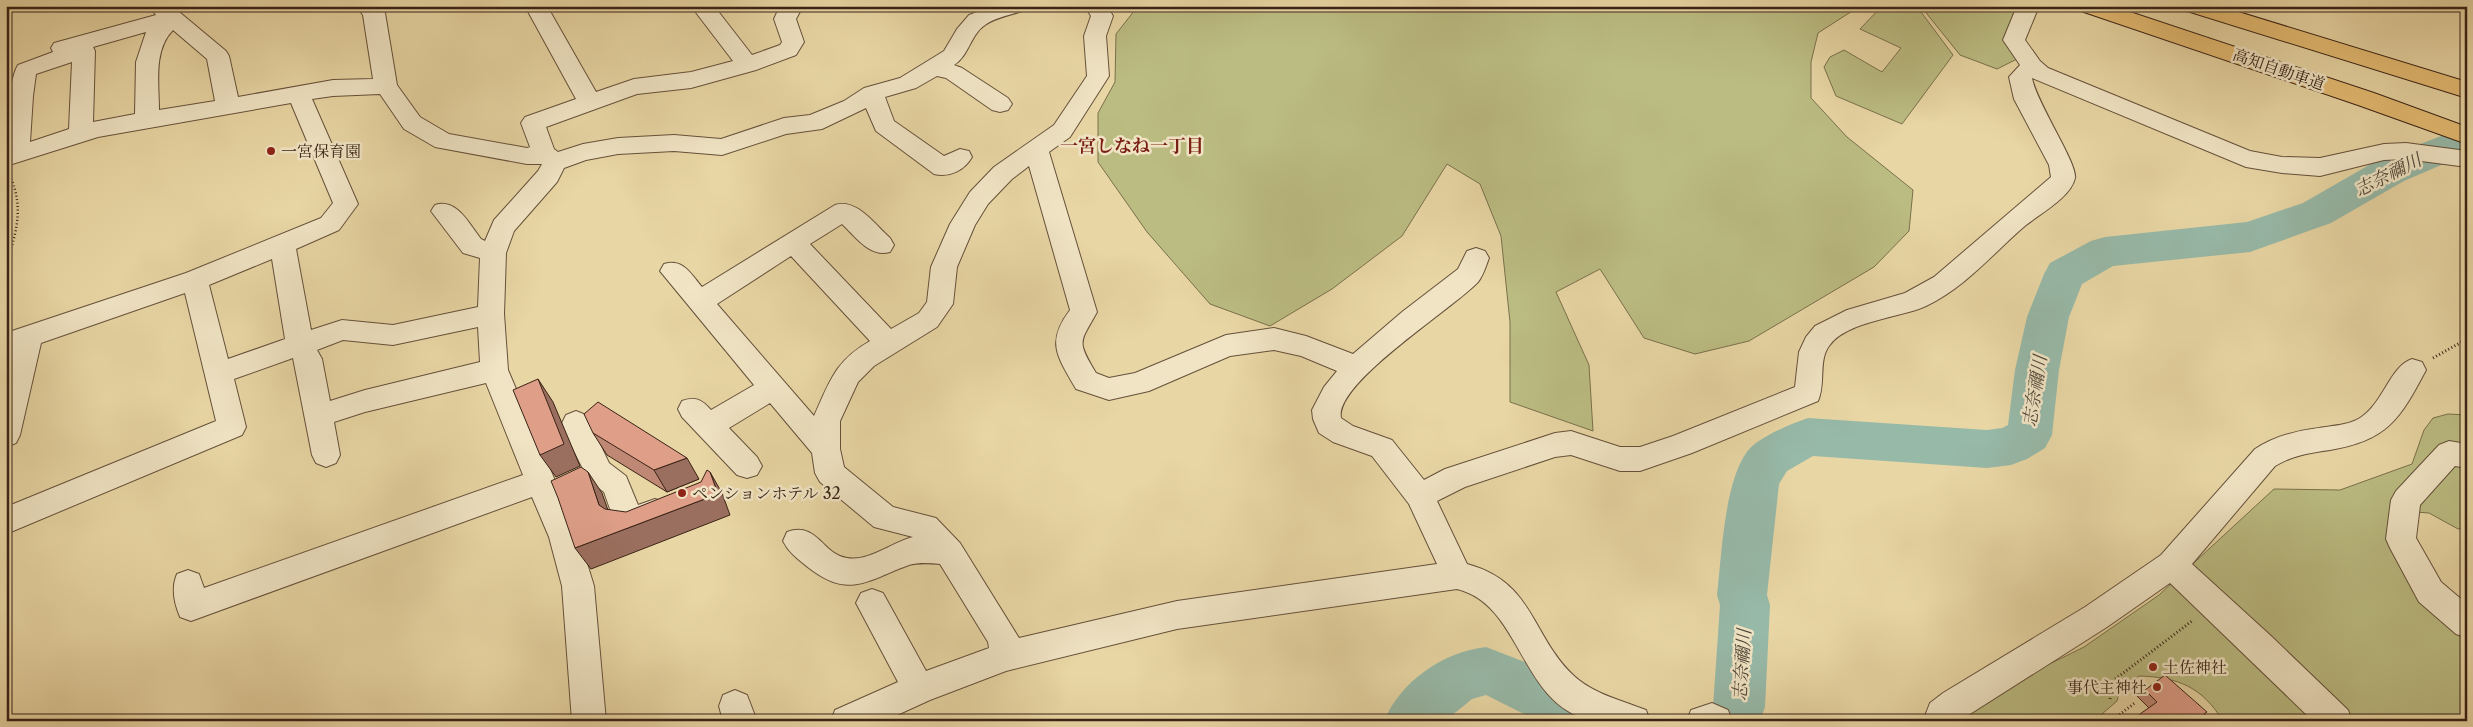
<svg xmlns="http://www.w3.org/2000/svg" width="2473" height="727" viewBox="0 0 2473 727" font-family="'Libre Caslon Text','Noto Serif JP',serif">
<style>
.green{fill:#bbbc82;stroke:#7a704c}
.lines{fill:none;stroke-linecap:round;stroke-linejoin:round}
.river{fill:#97b9a8;fill-rule:evenodd}
.minor-casing{stroke:#65503a;stroke-width:2}
.highway-casing{stroke:#392316;stroke-width:2}
.path-far1{stroke:#392316;stroke-width:2.5;stroke-dasharray:1 2.5;stroke-linecap:butt}
.path{stroke:#392316;stroke-width:3;stroke-dasharray:1 2.5;stroke-linecap:butt}
.minor{fill:#f0e4c4;fill-rule:evenodd}
.highway{fill:#e4bb72;fill-rule:evenodd}
.wall{fill:#bf8875;stroke:#392316}
.shaded-wall{fill:#9b6f5f;stroke:#392316}
.building{fill:#de9e88;stroke:#392316}
.poi-dot{fill:#8f2418;stroke:#f0e4c4;stroke-width:2}
.labels{text-anchor:middle;stroke-width:5;stroke-linejoin:round;paint-order:stroke}
.street-label{font-size:16px;fill:#392316;stroke:#f0e4c4}
.poi-label{font-size:16px;fill:#392316;stroke:#f0e4c4;text-anchor:start}
.neighbourhood-label{font-size:18px;font-weight:bold;fill:#7a1f14;stroke:#f0e4c4}
.water-label{font-size:18px;font-style:italic;fill:#50483a;stroke:#f0e4c4}
</style>
<rect width="100%" height="100%" fill="#e8d6a4"/>
<filter id="stains"><feTurbulence type="fractalNoise" baseFrequency=".004" numOctaves="4"/><feColorMatrix values="0 0 0 0 .2 0 0 0 0 .09 0 0 0 0 .02 0 0 0 .5 -.17"/></filter>
<radialGradient id="worn" r=".72"><stop offset=".6" stop-color="#630" stop-opacity="0"/><stop offset="1" stop-color="#630" stop-opacity=".3"/></radialGradient>
<path class="green" d="M1138,6H1860L1818,33L1811,62V98L1847,137L1913,190L1909,231L1874,267L1749,341L1695,354L1644,338L1600,269L1556,292L1589,365L1593,431L1510,402V322L1501,236L1480,184L1447,164L1402,236L1332,289L1270,326L1210,304L1147,232L1098,162V113L1115,82L1116,34Z
M1882,6H1907L1921,12L1953,55L1902,124L1836,96L1824,67L1830,57L1844,50L1882,72L1901,48L1860,29Z
M1913,6H2012L2029,53L1997,69L1960,55L1923,9Z
M2448,414L2467,415V528L2458,529L2429,513L2416,512L2408,524L2423,570L2467,614V721H2223C2202,687 2178,677 2139,676L2120,690L2117,701L2102,714L2104,721H1965L1966,717L2009,684L2084,647L2159,595L2274,489L2340,490L2412,464L2424,430L2433,418Z"/>
<g class="lines">
<path class="river" d="M2467,126V154L2404,181L2331,223L2264,247L2250,252L2113,266L2082,284L2069,317L2059,370L2052,435L2045,448L2027,459L2011,465L1987,468L1813,456L1787,471L1779,484L1767,595L1770,605L1765,707L1760,721H1708L1713,707L1720,605L1717,595C1722,557 1724,465 1756,443C1771,432 1791,424 1808,418L1987,430L2002,428L2008,425L2015,370L2027,317L2044,274L2050,263L2091,241L2105,237L2247,222L2303,203L2376,161Z
M1486,647L1538,667L1606,703L1613,721H1538L1486,695L1472,699L1445,721H1384C1401,681 1443,652 1486,647Z"/>
<defs>
<path id="minor" d="M149,6H172L226,51L229,56L238,97L333,80L373,79L363,15L356,6H380L385,13L397,85L420,117L449,134L527,148L530,147L521,123L525,117L576,99L525,6H547L596,92L634,79L691,72L733,61L691,6H714L752,55L780,45L782,42L774,19L780,6H803L796,19L804,42L796,55L756,70L691,88L637,94L546,127L554,149L558,152L583,144L618,138L674,135L721,139L784,118L810,115L844,101L864,88L900,78L944,51L957,29L969,15L993,6H1025L1022,11C1011,15 994,18 985,25C970,35 969,56 954,65L962,68L1008,98L1012,104L1008,110L1000,112L992,110L946,78L937,76L916,88L885,97L894,121L944,156L960,149L969,151L972,157C965,170 949,178 934,174L876,131L866,108L822,129L786,134L722,155L674,151L618,154L586,160L564,168L557,182L514,231L506,253L504,314L508,370L579,537L594,586L606,721H572L562,586L549,537L532,497L191,621L180,617C174,603 171,588 177,574L188,570L199,574L204,588L523,475L486,383L365,412L334,422L340,455L336,463L326,467L316,463L312,455L293,358L234,379L246,427L242,435L6,534V507L216,421L185,293L41,343L20,435L16,443L6,447V374L11,353L6,355V333L186,273L321,218L333,203L291,103L98,137L6,166C6,143 7,83 18,65L53,52L51,48L54,43L156,15ZM173,30L207,59L215,101L159,110C159,84 153,50 173,30ZM146,32L136,62L135,114L93,122L95,51L93,47ZM72,62L69,129L30,142L33,96L36,74ZM380,94L404,129L435,147L527,164H542L538,171L494,220L485,241L481,239C469,224 457,198 435,205L431,211L463,253L480,258L478,307L393,325L342,320L311,330L296,249L339,230L358,204L312,99L333,96ZM272,259L285,339L228,359L209,285ZM478,327L480,362L365,390L330,401L322,359L317,350L343,340L393,345Z
M1085,6H1107L1113,16L1106,36L1109,76L1070,137L1049,152L1097,312C1080,343 1076,340 1096,373L1109,378L1135,373L1226,335L1274,328L1306,336L1353,354L1402,312L1458,269L1467,251L1476,248L1485,251L1489,258C1486,266 1483,276 1478,282C1454,308 1334,383 1341,418L1353,426L1392,440L1424,480L1445,469L1555,433L1571,431L1620,447H1640L1673,436L1795,387L1799,352L1806,337L1815,326L1847,310L1905,293L1934,277L2051,177L2049,165L2014,99L2009,77L2020,65L2003,40L2017,6H2039L2025,40L2040,61L2048,68L2250,151L2282,157L2320,158L2384,144L2406,143L2467,151V167L2406,159L2384,160L2320,176L2282,173L2246,167L2032,78C2036,102 2078,164 2075,178C2071,197 2040,214 2026,225C1993,253 1966,287 1926,306C1900,318 1846,321 1829,346C1818,361 1826,384 1818,401L1692,453L1640,471H1620L1571,455L1555,457L1465,487L1437,501L1467,564C1534,582 1531,635 1573,675C1593,694 1621,700 1646,710L1650,721C1633,721 1605,725 1589,720C1519,702 1522,605 1457,589L1177,629L1006,671L930,700L884,721H831L835,710L898,682L856,603L861,593L872,589L883,593L926,671L989,648L988,642L940,564C930,563 919,562 909,565C869,579 850,600 809,568C799,560 789,553 783,541L787,532C817,521 823,555 847,558C869,562 892,542 913,537L874,527L820,482L815,473L812,453L770,403L729,428L757,457L762,466L757,475L747,478L737,475L682,417L678,409L682,401C696,396 702,400 711,410L754,385L660,271L664,264C683,258 691,274 702,287L835,205C857,198 875,225 890,238L894,245L890,252C870,258 856,237 842,224L810,244L891,329L919,313L927,302L931,267L950,224L970,192L994,167L1054,125L1087,76L1084,36L1091,16ZM1029,166L1070,310C1045,343 1058,357 1076,389L1109,400L1149,391L1230,356L1274,350L1301,356L1337,371L1324,387L1312,410L1313,419L1319,433L1333,442L1372,456L1409,504L1437,564L1177,601L1019,638L960,543L936,518L893,507L844,467L840,449V421L858,382L874,366L937,327L953,304L957,267L975,225L988,204L1012,179ZM791,256L870,341C835,361 830,381 814,416L717,304Z
M2412,359L2422,362L2426,370C2400,419 2388,440 2330,450C2310,453 2293,455 2275,466L2192,564L2271,636L2348,710L2352,721H2313L2170,583L2107,627L1959,721H1923L1930,703L1943,693L2085,607L2161,555L2255,449C2272,438 2291,432 2312,429C2327,426 2347,426 2360,418C2383,404 2390,366 2412,359Z
M576,411L586,415L609,463L626,476L638,505L655,499L666,503L670,512L666,521L640,531L616,526L604,492L589,481L564,431L562,423L566,415Z
M2449,441L2467,444V468L2455,466L2420,505L2416,538L2441,582L2467,604V638L2456,634L2419,602L2390,548L2386,539L2391,500L2396,491L2439,445Z
M735,690L747,695L757,721H723L719,706L723,695Z
M1712,703L1728,710L1732,721H1687L1691,710Z"/>
<path id="highway" d="M2078,6H2112L2374,93L2467,127V144L2358,105L2081,11Z
M2184,6H2219L2467,82V98L2187,11Z"/>
</defs>
<use href="#minor" class="minor-casing"/>
<use href="#highway" class="highway-casing"/>
<path class="path-far1" d="M6,265C16,234 24,209 11,178"/>
<path class="path" d="M2433,358L2467,339
M2110,699L2114,680L2192,621
M2119,721L2115,718L2136,702"/>
<use href="#minor" class="minor"/>
<use href="#highway" class="highway"/>
</g>
<path class="wall" d="M593,433L699,479L667,492L607,455Z
M2145,690L2204,714L2212,721H2132L2149,708L2137,696Z"/>
<path class="shaded-wall" d="M538,379L553,402L580,466L556,477L540,455Z
M687,458L699,479L667,492L654,470Z
M588,472L602,493L614,527L599,505Z
M710,472L722,493L730,515L591,569L575,548L718,494Z"/>
<path class="building" d="M538,379L564,444L540,455L513,390Z
M598,402L687,458L654,470L593,433L584,414Z
M581,467L588,472L599,505L605,509L626,512L701,482L707,470L710,472L718,494L575,548L558,498L551,481Z
M2165,675L2207,712L2204,714L2212,721H2146L2140,714L2157,702L2145,690Z"/>
<g class="poi-dot">
<circle cx="271" cy="151" r="5"/>
<circle cx="682" cy="493" r="5"/>
<circle cx="2153" cy="667" r="5"/>
<circle cx="2157" cy="687" r="5"/>
</g>
<g class="labels">
<g class="street-label">
<text transform="translate(2279 69) rotate(19)" y="6">高知自動車道</text>
</g>
<g class="poi-label">
<text x="281" y="157">一宮保育園</text>
<text x="692" y="499">ペンションホテル 32</text>
<text x="2163" y="673">土佐神社</text>
<text x="2147" y="693" text-anchor="end">事代主神社</text>
</g>
<g class="neighbourhood-label">
<text x="1132" y="152">一宮しなね一丁目</text>
</g>
<g class="water-label">
<text transform="translate(2388 175) rotate(-27)" y="6">志奈禰川</text>
<text transform="translate(2035 391) rotate(-81)" y="6">志奈禰川</text>
<text transform="translate(1742 665) rotate(-86)" y="6">志奈禰川</text>
</g>
</g>
<rect width="2473" height="727" fill="none" stroke="#e8d6a4" stroke-width="25"/>
<rect x="8" y="8" width="2458" height="712" fill="none" stroke="#392316" stroke-width="2.5"/>
<rect x="12" y="12" width="2448" height="702" fill="none" stroke="#392316"/>
<rect width="100%" height="100%" filter="url(#stains)"/>
<rect width="100%" height="100%" fill="url(#worn)"/>
</svg>
